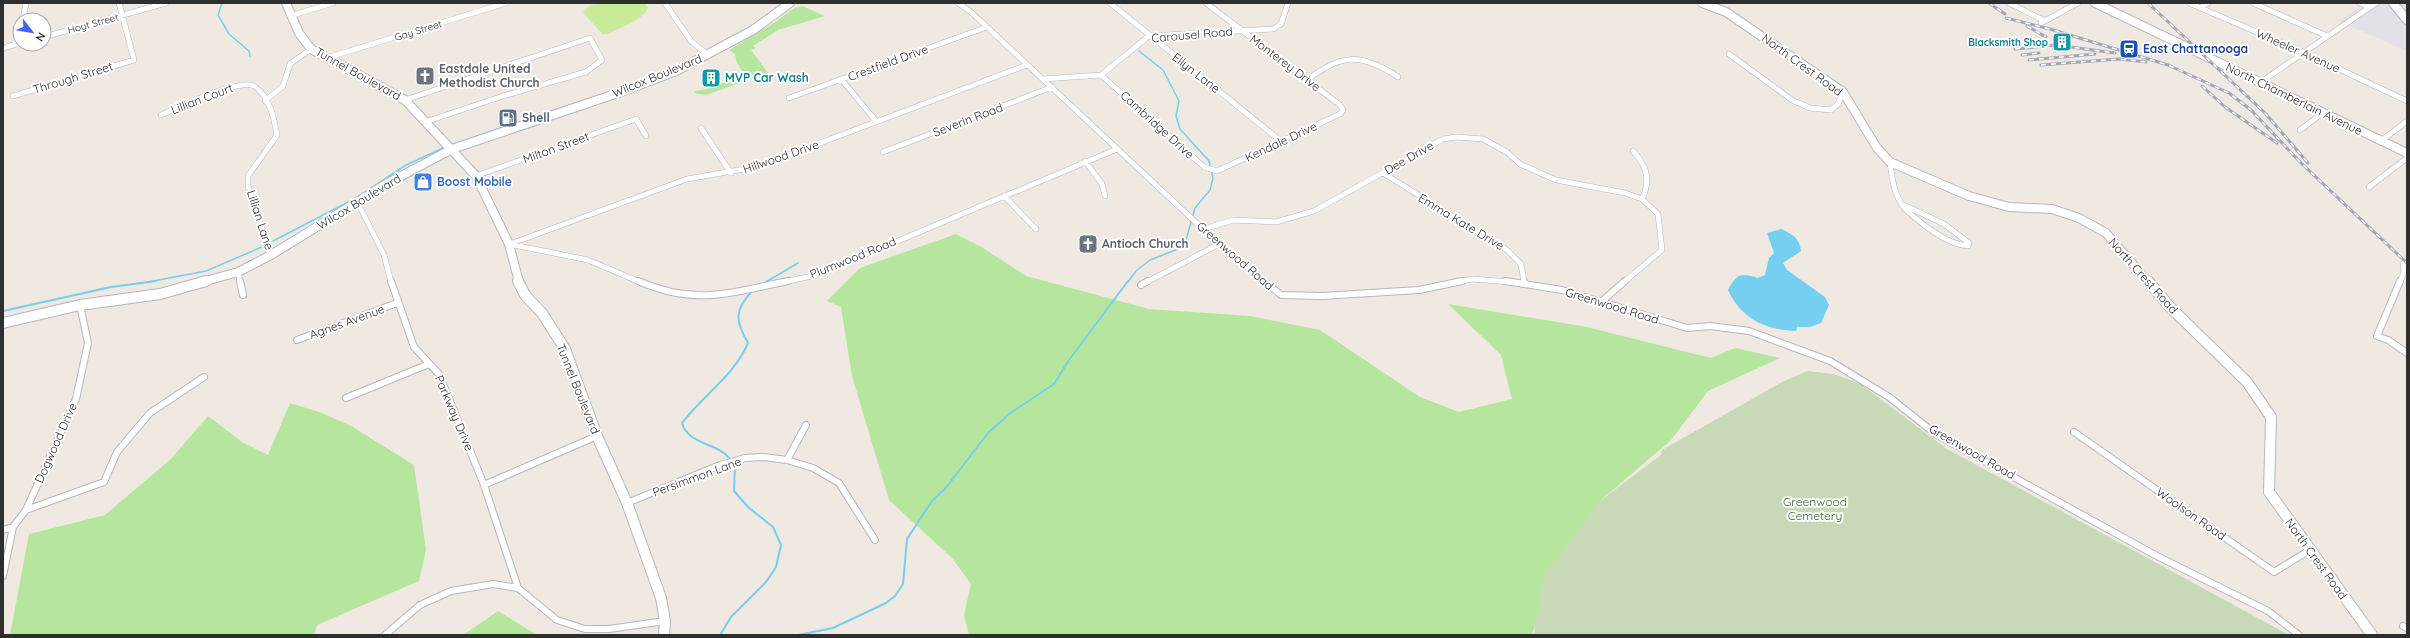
<svg xmlns="http://www.w3.org/2000/svg" width="2410" height="638" viewBox="0 0 2410 638" font-family="Quicksand,sans-serif">
<style>
.industrial{fill:#e3e1e8}
.green{fill:#b6e59e}
.cemetery{fill:#c8d9b8}
.pitch{fill:#c9ec9a}
.water{fill:#75cff0}
.lines{fill:none;stroke-linecap:round;stroke-linejoin:round}
.stream-far1{stroke:#75cff0;stroke-width:1.5}
.stream{stroke:#75cff0;stroke-width:2}
.street-far1-casing{stroke:#b4b7c1;stroke-width:6}
.street-casing{stroke:#b4b7c1;stroke-width:8}
.secondary-far1-casing{stroke:#b4b7c1;stroke-width:10}
.secondary-casing{stroke:#b4b7c1;stroke-width:12}
.street-far1{stroke:#fff;stroke-width:5}
.street{stroke:#fff;stroke-width:6}
.secondary-far1{stroke:#fff;stroke-width:8}
.secondary{stroke:#fff;stroke-width:10}
.rail-casing{stroke:#a3a6b8;stroke-width:3}
.rail{stroke:#fff;stroke-width:1.5;stroke-dasharray:5;stroke-linecap:butt}
.labels{text-anchor:middle;stroke-width:4;stroke-linejoin:round;paint-order:stroke}
.far-street-label{font-size:10px;fill:#2e2e2e;stroke:#fff}
.far-culture-label{font-size:10px;font-weight:bold;fill:#0d838f;stroke:#fff;text-anchor:end}
.street-label{font-size:12px;fill:#2e2e2e;stroke:#fff}
.transit-label{font-size:12px;font-weight:bold;fill:#164399;stroke:#fff;text-anchor:start}
.worship-label{font-size:12px;font-weight:bold;fill:#5b616d;stroke:#fff;text-anchor:start}
.culture-label{font-size:12px;font-weight:bold;fill:#0d838f;stroke:#fff;text-anchor:start}
.service-label{font-size:12px;font-weight:bold;fill:#4e5e75;stroke:#fff;text-anchor:start}
.shop-label{font-size:12px;font-weight:bold;fill:#366cbe;stroke:#fff;text-anchor:start}
.park-label{font-size:12px;fill:#2c6e1b;stroke:#fff}
</style>
<rect width="100%" height="100%" fill="#efe9e1"/>
<path class="industrial" d="M2366,3H2407V51L2339,21Z"/>
<path class="green" d="M802,6L825,16L778,30L753,46L756,48L751,50L768,73L706,95L694,93L695,91L707,89L745,75L737,63L735,54L729,50L777,21L794,8Z
M956,234L983,248L1026,276L1149,309L1250,316L1320,330L1420,397L1459,412L1512,399L1501,355L1448,304L1587,327L1711,358L1735,348L1780,358L1708,391L1671,440L1600,501L1531,635H969L964,615L971,584L952,558L889,500L852,376L841,307L827,301L860,268Z
M290,403L322,413L351,426L414,465L426,550L419,581L317,625L314,635H10L29,534L105,515L171,459L208,416L242,442L268,455Z
M498,611L537,635H463Z"/>
<path class="cemetery" d="M1807,371L1833,374L1859,383L1947,449L2289,635H1534L1544,575L1600,501L1661,455L1662,450L1782,382Z"/>
<path class="pitch" d="M597,3H644L648,7C645,20 618,28 608,34H602L583,12L589,6Z"/>
<path class="water" d="M1781,229C1792,234 1800,238 1801,251L1783,263L1787,270L1825,297L1829,305L1821,323L1810,327H1797L1796,331C1766,330 1741,319 1728,290C1737,273 1741,273 1758,278L1765,275L1769,258L1774,253L1767,233Z"/>
<g class="lines">
<path class="stream-far1" d="M222,3L218,15L229,34L249,51L250,56
M454,144L506,126
M273,241L356,198L406,165L443,148
M148,282L206,271L262,247
M766,282L798,263
M1128,282L1136,271L1150,260L1178,249L1186,240L1195,208L1210,190L1213,178L1209,161L1180,129L1176,116L1179,101L1163,70L1139,51"/>
<path class="stream" d="M765,283L768,281
M3,311L111,287L156,281
M729,458C718,443 688,445 682,423C703,395 734,376 748,343C735,320 734,311 752,291
M720,635L731,617L766,582L776,567L781,545L773,527L748,507L734,491L735,466
M798,635L833,628L886,603L895,596L903,584L907,539L932,501L945,489L988,433L1009,414L1054,384L1069,360L1128,281"/>
<defs>
<path id="street-far1" d="M665,3L691,41L708,55
M958,3L971,12L1219,244L1265,282
M1110,3L1282,142
M2009,3L2045,21
M2189,3L2303,52L2407,101
M2253,3L2327,36
M2360,3L2369,7
M2200,8L2208,3
M290,16L333,3
M23,20L26,3
M2041,23L2078,3
M44,37L166,3
M18,44L20,34
M3,48L20,43
M1729,54L1792,100L1810,108L1831,110L1838,104L1843,92
M330,57L506,3
M1101,75L1204,167L1217,171L1340,114L1343,110L1340,105L1206,3
M841,79L876,121
M1043,79L1101,75L1149,36L1273,29L1281,24L1288,3
M1307,80C1342,53 1361,53 1398,77
M2261,82L2376,3
M13,96L134,60L119,3
M789,98L987,27
M405,100L590,38L602,60L586,72L503,96L425,122
M265,101L283,86L290,64L311,49
M161,115C176,108 241,78 254,86C270,97 274,118 277,135L248,176V186L271,255
M701,128L731,173
M2300,130L2324,112
M2381,141L2407,121
M1633,151C1647,166 1651,180 1642,199
M883,152L1052,87
M1085,161L1102,184L1105,196
M1890,162C1892,178 1894,196 1905,209C1922,224 1945,244 1968,246L1969,243L1944,224L1902,204
M1383,173L1507,250L1521,264L1524,282
M476,176L636,119L646,136
M2369,187L2407,158
M1004,196L1036,229
M358,203L384,255L391,282
M1204,229L1233,220L1276,222L1314,211L1443,139L1456,137L1483,139L1507,152L1520,164L1556,180L1625,193L1642,199L1658,214L1662,250L1624,282
M509,244L588,260L640,282
M510,244L687,179L756,167L1027,65
M238,272L240,282
M783,282L817,275L1117,149
M1147,282L1219,244
M1457,282L1472,279L1511,282
M2400,282L2404,272L2403,264L2407,263"/>
<path id="street" d="M240,281L243,295
M391,281L414,347L439,374L484,485L518,588
M638,281C696,306 729,293 788,281
M1264,281L1281,295L1322,296L1419,290L1462,281
M1505,281L1562,290L1687,328L1710,326L1749,331L1830,361L1889,397L1937,435L2157,556L2268,611L2299,635
M1524,281V283
M2400,281L2377,336L2388,340L2407,353
M1141,285L1148,281
M1602,301L1625,281
M297,340L397,303
M346,398L429,364
M2074,432L2274,572L2310,550
M787,460L806,425
M484,485L597,436
M627,503L720,465L745,458L764,457L787,460L813,468L839,483L875,540
M26,510L104,482L117,452L150,413L204,377
M3,530L13,527
M3,576L13,527L26,510L76,399L88,343L80,305
M2403,626L2407,628
M385,635L420,605L451,591L493,584L518,588L557,620L585,629H609L665,621"/>
<path id="secondary-far1" d="M286,3L299,33L311,49L405,100L476,176L509,244L519,282
M1702,3L1726,12L1843,92L1877,148L1890,162L1969,196L2009,207L2052,209L2079,218L2106,233L2148,282
M2095,3L2407,153
M2393,3L2407,20
M202,282L238,272L271,255L388,183L452,149L621,92L676,71L753,30L790,3"/>
<path id="secondary" d="M518,281L525,295L542,313L565,349L597,436L627,503L661,598L665,621L664,635
M2148,281L2170,307L2247,382L2271,417L2269,492L2372,635
M3,323L80,305L160,294L206,281"/>
</defs>
<use href="#street-far1" class="street-far1-casing"/>
<use href="#street" class="street-casing"/>
<use href="#secondary-far1" class="secondary-far1-casing"/>
<use href="#secondary" class="secondary-casing"/>
<use href="#street-far1" class="street-far1"/>
<use href="#street" class="street"/>
<use href="#secondary-far1" class="secondary-far1"/>
<use href="#secondary" class="secondary"/>
<defs>
<path id="rail" d="M1989,3L2005,14
M2148,3L2265,113L2308,163
M2006,18L2050,29L2168,65L2229,93L2251,110L2301,163L2407,263
M2027,26L2046,37
M2015,49L2056,45L2115,53
M2022,55L2039,53
M2029,60L2095,54
M2041,65L2119,59L2146,62
M2202,86L2225,107L2277,143"/>
</defs>
<use href="#rail" class="rail-casing"/>
<use href="#rail" class="rail"/>
</g>
<defs>
<symbol id="building-square" viewBox="-11 -11 22 22"><rect x="-9" y="-9" width="18" height="18" rx="4" fill="#0f9aa8" stroke="#fff"/><path d="M-4-6H4V6H1V3H-1V6H-4ZM-2.5-4.3h1.7v1.8h-1.7ZM.8-4.3h1.7v1.8H.8ZM-2.5-1h1.7V.8h-1.7ZM.8-1h1.7V.8H.8Z" fill="#fff"/></symbol>
<symbol id="station-square" viewBox="-11 -11 22 22"><rect x="-9" y="-9" width="18" height="18" rx="4" fill="#1a4fb4" stroke="#fff"/><path d="M-3-6H3Q5-6 5-4V2Q5 4 3 4L4.5 6H3L1.5 4h-3L-3 6H-4.5L-3 4Q-5 4-5 2V-4Q-5-6-3-6ZM-3.5-4v3h7v-3ZM-3.5 1v1.5H-2V1ZM2 1v1.5H3.5V1Z" fill="#fff"/></symbol>
<symbol id="church-square" viewBox="-11 -11 22 22"><rect x="-9" y="-9" width="18" height="18" rx="4" fill="#6b7280" stroke="#fff"/><path d="M-1.2-6h2.4v3.5h3.3v2.4h-3.3V6h-2.4V-.1h-3.3v-2.4h3.3Z" fill="#fff"/></symbol>
<symbol id="fuel-square" viewBox="-11 -11 22 22"><rect x="-9" y="-9" width="18" height="18" rx="4" fill="#5c6f8a" stroke="#fff"/><path d="M-5.5-6h7V0h2V4h1.3V-2.5L3-4.5l.8-.8L6-3V5H2.5V1h-1V6h-7ZM-4.2-4.7v3.2H.2V-4.7Z" fill="#fff"/></symbol>
<symbol id="shop-square" viewBox="-11 -11 22 22"><rect x="-9" y="-9" width="18" height="18" rx="4" fill="#3f7fe0" stroke="#fff"/><path d="M-5-2.5h2.3a2.7 3.5 0 0 1 5.4 0H5L5.5 6h-11ZM-1.5-2.5h3a1.5 2.3 0 0 0-3 0Z" fill="#fff"/></symbol>
</defs>
<g fill-rule="evenodd">
<use href="#building-square" x="2051" y="31" width="22" height="22"/>
<use href="#station-square" x="2118" y="38" width="22" height="22"/>
<use href="#church-square" x="414" y="65" width="22" height="22"/>
<use href="#building-square" x="700" y="67" width="22" height="22"/>
<use href="#fuel-square" x="497" y="107" width="22" height="22"/>
<use href="#shop-square" x="412" y="171" width="22" height="22"/>
<use href="#church-square" x="1077" y="233" width="22" height="22"/>
</g>
<g class="labels">
<g class="far-street-label">
<text transform="translate(93 23) rotate(-15)" y="4">Hoyt Street</text>
<text transform="translate(418 30) rotate(-17)" y="4">Gay Street</text>
</g>
<g class="far-culture-label">
<text x="2048" y="46">Blacksmith Shop</text>
</g>
<g class="street-label">
<text transform="translate(1192 35) rotate(-5)" y="4">Carousel Road</text>
<text transform="translate(2298 51) rotate(24)" y="4">Wheeler Avenue</text>
<text transform="translate(888 63) rotate(-20)" y="4">Crestfield Drive</text>
<text transform="translate(1285 63) rotate(37)" y="4">Monterey Drive</text>
<text transform="translate(1802 65) rotate(36)" y="4">North Crest Road</text>
<text transform="translate(1196 73) rotate(38)" y="4">Ellyn Lane</text>
<text transform="translate(358 74) rotate(29)" y="4">Tunnel Boulevard</text>
<text transform="translate(657 76) rotate(-22)" y="4">Wilcox Boulevard</text>
<text transform="translate(73 78) rotate(-17)" y="4">Through Street</text>
<text transform="translate(202 99) rotate(-21)" y="4">Lillian Court</text>
<text transform="translate(2294 99) rotate(26)" y="4">North Chamberlain Avenue</text>
<text transform="translate(968 120) rotate(-21)" y="4">Severin Road</text>
<text transform="translate(1157 125) rotate(42)" y="4">Cambridge Drive</text>
<text transform="translate(1281 142) rotate(-25)" y="4">Kendale Drive</text>
<text transform="translate(556 148) rotate(-20)" y="4">Milton Street</text>
<text transform="translate(781 157) rotate(-19)" y="4">Hillwood Drive</text>
<text transform="translate(1409 158) rotate(-30)" y="4">Dee Drive</text>
<text transform="translate(359 202) rotate(-31)" y="4">Wilcox Boulevard</text>
<text transform="translate(260 220) rotate(72)" y="4">Lillian Lane</text>
<text transform="translate(1461 222) rotate(31)" y="4">Emma Kate Drive</text>
<text transform="translate(1235 256) rotate(41)" y="4">Greenwood Road</text>
<text transform="translate(853 258) rotate(-22)" y="4">Plumwood Road</text>
<text transform="translate(2143 276) rotate(48)" y="4">North Crest Road</text>
<text transform="translate(1612 306) rotate(17)" y="4">Greenwood Road</text>
<text transform="translate(347 322) rotate(-20)" y="4">Agnes Avenue</text>
<text transform="translate(578 389) rotate(68)" y="4">Tunnel Boulevard</text>
<text transform="translate(454 413) rotate(67)" y="4">Parkway Drive</text>
<text transform="translate(56 443) rotate(-66)" y="4">Dogwood Drive</text>
<text transform="translate(1972 452) rotate(30)" y="4">Greenwood Road</text>
<text transform="translate(697 477) rotate(-20)" y="4">Persimmon Lane</text>
<text transform="translate(2191 514) rotate(35)" y="4">Woolson Road</text>
<text transform="translate(2316 559) rotate(54)" y="4">North Crest Road</text>
</g>
<g class="transit-label">
<text x="2143" y="53">East Chattanooga</text>
</g>
<g class="worship-label">
<text x="439" y="73">Eastdale United<tspan x="439" dy="14">Methodist Church</tspan></text>
<text x="1102" y="248">Antioch Church</text>
</g>
<g class="culture-label">
<text x="725" y="82">MVP Car Wash</text>
</g>
<g class="service-label">
<text x="522" y="122">Shell</text>
</g>
<g class="shop-label">
<text x="437" y="186">Boost Mobile</text>
</g>
<g class="park-label">
<text x="1815" y="506">Greenwood<tspan x="1815" dy="14">Cemetery</tspan></text>
</g>
</g>
<rect width="2410" height="638" fill="none" stroke="#2e2e2e" stroke-width="8"/>
<g transform="translate(32 32) rotate(121)"><circle r="19" fill="#ffffff" stroke="#ababab"/>
<path d="M0-3L7 15L0 10L-7 15Z" fill="#4264fb"/>
<text y="-6" font-size="11" font-weight="bold" text-anchor="middle" fill="#2e2e2e">N</text>
</g>
</svg>
